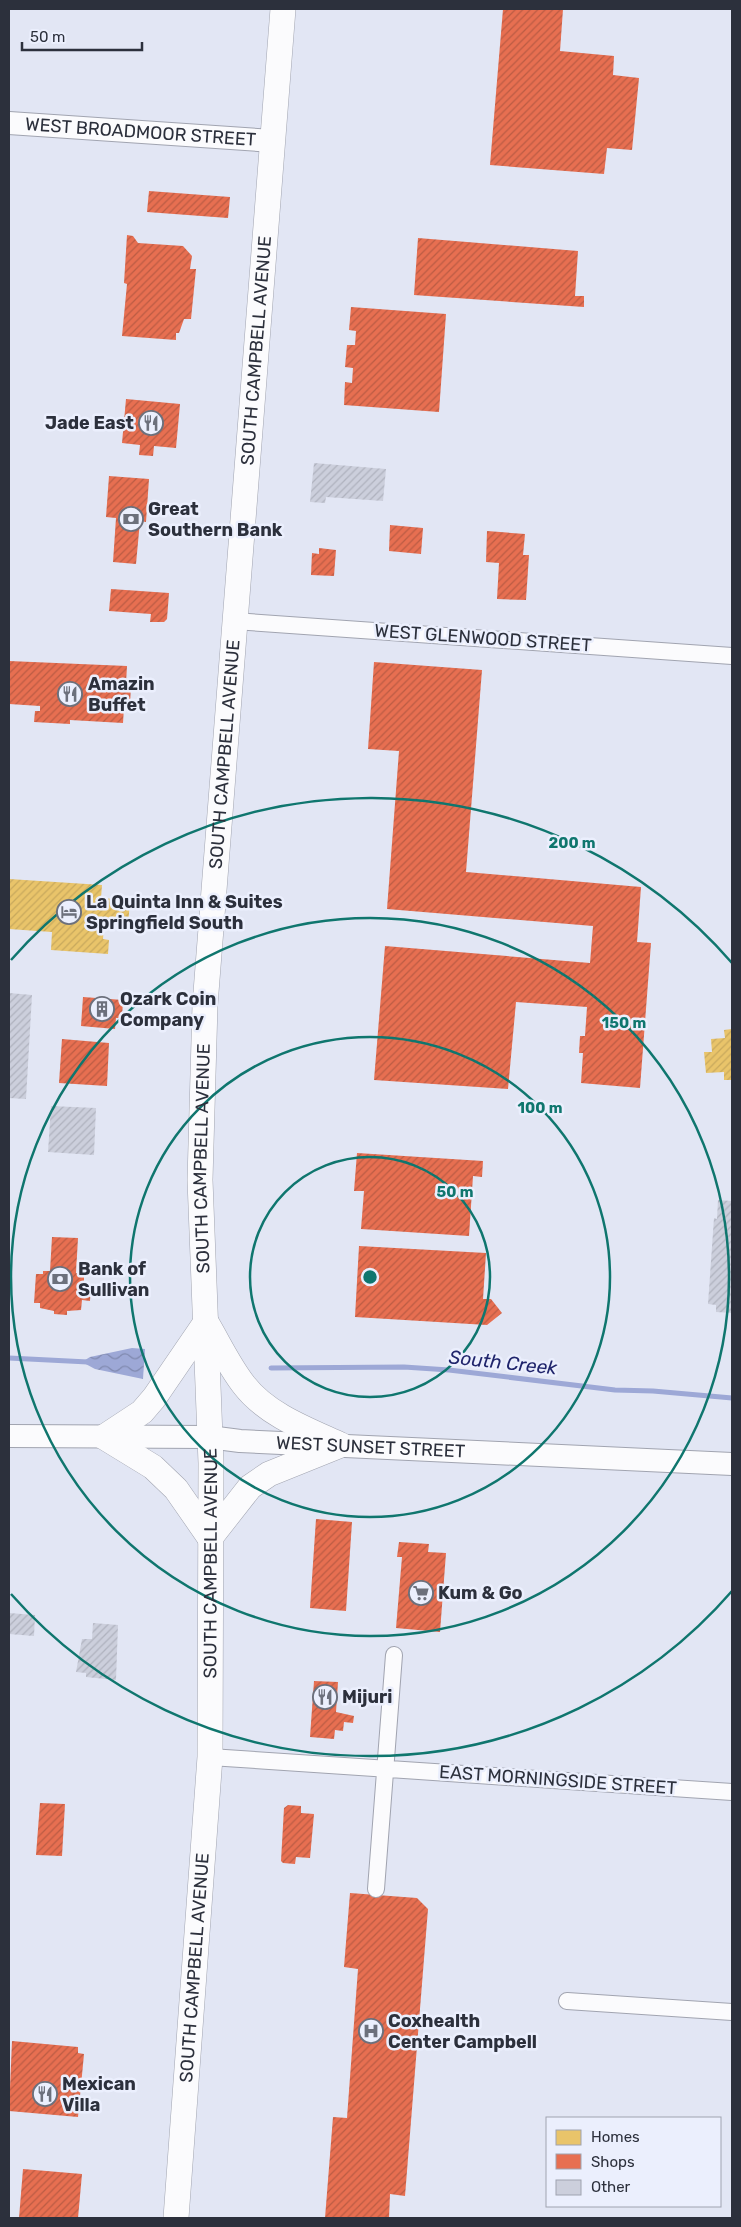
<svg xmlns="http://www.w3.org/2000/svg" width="741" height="2227" viewBox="0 0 741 2227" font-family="Rubik,sans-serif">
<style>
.water{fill:url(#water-waves)}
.homes{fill:url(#homes-hatch)}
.shops{fill:url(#shops-hatch)}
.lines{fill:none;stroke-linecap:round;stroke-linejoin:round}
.stream{stroke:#9da8d6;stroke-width:5}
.building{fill:url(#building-hatch)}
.street-casing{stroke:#a1a4b0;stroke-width:18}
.secondary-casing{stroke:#a1a4b0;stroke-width:24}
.primary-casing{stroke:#a1a4b0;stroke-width:26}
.street{stroke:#fbfbfd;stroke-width:16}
.secondary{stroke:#fbfbfd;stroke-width:22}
.primary{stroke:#fbfbfd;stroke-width:25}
.ring{fill:none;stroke:#0f766e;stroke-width:2.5}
.labels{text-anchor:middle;stroke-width:5;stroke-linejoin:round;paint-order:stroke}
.street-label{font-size:18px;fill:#2c303c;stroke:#ebeffd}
.poi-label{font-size:18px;font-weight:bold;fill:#2c303c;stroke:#ebeffd;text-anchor:start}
.water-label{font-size:19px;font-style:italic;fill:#20256c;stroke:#ebeffd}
.centre{fill:#0f766e;stroke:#ebeffd;stroke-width:2.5}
.ring-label{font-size:15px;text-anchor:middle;font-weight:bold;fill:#0f766e;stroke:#ebeffd;stroke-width:5;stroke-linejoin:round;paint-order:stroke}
</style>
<defs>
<pattern id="water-waves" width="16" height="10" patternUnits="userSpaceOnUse" patternTransform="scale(1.25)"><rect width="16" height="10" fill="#9da8d6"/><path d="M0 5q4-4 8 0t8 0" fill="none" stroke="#8089af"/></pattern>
<pattern id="homes-hatch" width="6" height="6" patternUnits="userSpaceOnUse" patternTransform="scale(1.25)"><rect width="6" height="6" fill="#e9c46a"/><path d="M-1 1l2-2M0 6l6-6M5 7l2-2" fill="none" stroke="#c8a95d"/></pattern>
<pattern id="shops-hatch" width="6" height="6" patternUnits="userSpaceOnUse" patternTransform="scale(1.25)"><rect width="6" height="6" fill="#e76f51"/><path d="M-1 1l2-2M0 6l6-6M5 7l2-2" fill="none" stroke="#bb5c44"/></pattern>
<pattern id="building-hatch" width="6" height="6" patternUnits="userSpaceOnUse" patternTransform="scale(1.25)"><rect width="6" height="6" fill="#cccfdc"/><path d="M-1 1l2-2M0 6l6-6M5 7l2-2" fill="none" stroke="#afb2be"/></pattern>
</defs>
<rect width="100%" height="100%" fill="#e2e6f4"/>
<path class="water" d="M132,1348L145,1349L143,1379L95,1369L82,1362L90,1357Z"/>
<path class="homes" d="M9,879L102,885L101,898L130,900L128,926L104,924L103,939L109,940L108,954L51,950L52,932L9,929Z
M732,1029V1080H724V1072L706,1073L704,1052H712L711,1039L725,1038L724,1030Z"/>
<path class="shops" d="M503,9H563L560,51L614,56L613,75L639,78L632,150L607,148L604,174L490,165Z
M149,191L230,197L228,218L147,212Z
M127,235L133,236L138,243L183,246L192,256L190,269H196L191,319H184L179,333H176V340L122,336L127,284L124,283Z
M418,238L578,251L575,296H584V307L414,295Z
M351,307L446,314L439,412L344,405L345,382L352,383L353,368L345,367L347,345H355L356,331L349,330Z
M126,399L180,404L176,448L154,446L153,456L139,455L140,445L122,443Z
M109,476L149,479L146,522L140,521L136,564L113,562L116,518L106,517Z
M390,525L423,528L421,554L389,551Z
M487,531L525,534L523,555H529L526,600L497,599L499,563L486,562Z
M319,548L336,550L334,576L311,575L312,553L319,554Z
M111,589L169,593L167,619L164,622H150L151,614L109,611Z
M9,661L127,666L126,683H131L130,707H124L123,723L70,720V724L34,722L35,711H40V706L9,704Z
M374,662L482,670L466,872L641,887L637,942L651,943L640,1088L581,1083L583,1053H579L580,1036H585L587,1007L516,1002L508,1089L374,1080L385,946L590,963L593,926L387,909L399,751L368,749Z
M83,997L123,1000L122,1018H116L115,1029L81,1026Z
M62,1039L109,1043L107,1086L59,1083Z
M357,1153L483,1161L482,1177L473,1176L469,1236L361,1229L364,1191H354Z
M52,1237L78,1238L76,1273H84V1283L91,1284L90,1301L82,1300L81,1310L67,1311V1315L54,1314V1311L40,1308V1303H34L36,1274H43V1271H50Z
M359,1246L486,1253L483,1299H491L502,1313L487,1325L355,1317Z
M316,1519L352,1522L346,1611L310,1608Z
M399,1542L429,1544L428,1552L446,1553L440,1632L396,1628L402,1557H397Z
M314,1681L338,1682L336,1712L354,1716L353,1723L344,1722L343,1731L335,1730L334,1739L310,1737Z
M40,1803L65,1804L62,1856L36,1855Z
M288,1805L301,1806V1813L314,1814L310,1858L296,1857L295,1864L283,1863L281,1861L284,1808Z
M350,1893L417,1898L428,1909L405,2196L390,2194L389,2218H325L333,2117L347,2118L358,1969L344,1967Z
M12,2041L78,2047V2053L84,2054L78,2117L9,2111Z
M23,2169L82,2174L78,2218H19Z"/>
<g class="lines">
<path class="stream" d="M9,1358L88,1362
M271,1368L404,1367L449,1370L615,1390L653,1391L732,1398"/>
</g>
<path class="building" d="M314,463L386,469L383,501L326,497L325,503L310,502Z
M9,993L32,995L26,1099L9,1098Z
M51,1106L96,1108L94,1155L48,1152Z
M718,1200L732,1201V1313L716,1312V1305L708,1304L714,1218L717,1219Z
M9,1613L35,1615L34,1636L9,1634Z
M93,1623L118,1625L116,1680L86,1677V1673L76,1672L82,1639H92Z"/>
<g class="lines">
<defs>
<path id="street" d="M234,621L732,656
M210,1757L732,1792
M376,1889L394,1655
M567,2001L732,2012"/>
<g id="secondary">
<path id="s1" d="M9,123L273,141"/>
<path id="s2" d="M9,1436L209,1437L240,1441L732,1464"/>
</g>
<g id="primary">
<path d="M206,1322C218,1342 229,1366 244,1385C267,1415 308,1430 341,1445L269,1474L250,1487L210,1538L176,1489L153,1467L104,1437L142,1412L154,1398Z"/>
<path id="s3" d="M176,2218L210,1757L211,1463L200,1180L205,1005L283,9"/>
</g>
</defs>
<use href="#street" class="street-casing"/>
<use href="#secondary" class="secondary-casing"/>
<use href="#primary" class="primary-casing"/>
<use href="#street" class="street"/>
<use href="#secondary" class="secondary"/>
<use href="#primary" class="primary"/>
</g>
<g class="ring">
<circle cx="370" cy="1277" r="120"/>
<circle cx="370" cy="1277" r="240"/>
<circle cx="370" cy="1277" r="359"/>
<path d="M732 1591A479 479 0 0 1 11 1594M11 960A479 479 0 0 1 732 963"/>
</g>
<defs>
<symbol id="restaurant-ring" viewBox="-11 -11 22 22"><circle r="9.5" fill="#ebeffd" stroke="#6c707c" stroke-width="1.5"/><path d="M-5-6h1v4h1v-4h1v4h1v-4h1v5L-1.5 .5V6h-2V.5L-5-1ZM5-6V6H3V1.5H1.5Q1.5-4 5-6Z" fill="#6c707c"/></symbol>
<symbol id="bank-ring" viewBox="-11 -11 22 22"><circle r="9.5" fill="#ebeffd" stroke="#6c707c" stroke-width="1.5"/><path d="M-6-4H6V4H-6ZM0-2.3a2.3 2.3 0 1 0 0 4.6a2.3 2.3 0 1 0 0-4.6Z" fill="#6c707c"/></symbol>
<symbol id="hotel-ring" viewBox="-11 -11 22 22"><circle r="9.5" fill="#ebeffd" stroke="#6c707c" stroke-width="1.5"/><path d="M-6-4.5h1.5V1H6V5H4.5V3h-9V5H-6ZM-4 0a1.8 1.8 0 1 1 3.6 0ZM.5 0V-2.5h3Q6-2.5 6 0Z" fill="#6c707c"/></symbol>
<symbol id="building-ring" viewBox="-11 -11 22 22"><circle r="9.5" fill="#ebeffd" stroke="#6c707c" stroke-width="1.5"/><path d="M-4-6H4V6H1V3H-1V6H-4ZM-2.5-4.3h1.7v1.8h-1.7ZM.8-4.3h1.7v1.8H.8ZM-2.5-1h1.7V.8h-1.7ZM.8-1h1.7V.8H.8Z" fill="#6c707c"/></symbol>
<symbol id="supermarket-ring" viewBox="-11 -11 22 22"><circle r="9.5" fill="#ebeffd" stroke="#6c707c" stroke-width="1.5"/><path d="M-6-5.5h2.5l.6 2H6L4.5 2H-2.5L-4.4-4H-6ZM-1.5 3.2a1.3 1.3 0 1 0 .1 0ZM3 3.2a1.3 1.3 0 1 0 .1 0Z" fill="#6c707c"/></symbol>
<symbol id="hospital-ring" viewBox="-11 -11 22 22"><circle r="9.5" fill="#ebeffd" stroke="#6c707c" stroke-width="1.5"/><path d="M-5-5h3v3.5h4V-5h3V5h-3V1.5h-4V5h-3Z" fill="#6c707c"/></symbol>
</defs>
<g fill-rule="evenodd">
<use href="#restaurant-ring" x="137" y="409" width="28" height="28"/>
<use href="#bank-ring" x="117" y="505" width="28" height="28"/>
<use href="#restaurant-ring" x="56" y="680" width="28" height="28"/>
<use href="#hotel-ring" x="55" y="898" width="28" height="28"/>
<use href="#building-ring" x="88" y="995" width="28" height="28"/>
<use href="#bank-ring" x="46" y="1265" width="28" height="28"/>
<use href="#supermarket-ring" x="407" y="1579" width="28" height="28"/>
<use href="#restaurant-ring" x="311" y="1683" width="28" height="28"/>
<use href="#hospital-ring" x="357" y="2017" width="28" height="28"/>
<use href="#restaurant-ring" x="31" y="2080" width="28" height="28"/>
</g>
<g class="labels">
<g class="street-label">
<text dy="6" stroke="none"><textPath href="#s1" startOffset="132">WEST BROADMOOR STREET</textPath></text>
<text dy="6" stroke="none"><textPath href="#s3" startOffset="1871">SOUTH CAMPBELL AVENUE</textPath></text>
<text transform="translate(483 638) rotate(4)" y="6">WEST GLENWOOD STREET</text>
<text dy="6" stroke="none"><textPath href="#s3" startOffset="1466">SOUTH CAMPBELL AVENUE</textPath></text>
<text dy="6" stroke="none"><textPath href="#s3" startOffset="1061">SOUTH CAMPBELL AVENUE</textPath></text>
<text dy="6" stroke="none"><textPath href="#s2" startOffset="362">WEST SUNSET STREET</textPath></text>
<text dy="6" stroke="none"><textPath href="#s3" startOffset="656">SOUTH CAMPBELL AVENUE</textPath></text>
<text transform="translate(558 1780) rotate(4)" y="6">EAST MORNINGSIDE STREET</text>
<text dy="6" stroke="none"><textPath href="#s3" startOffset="251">SOUTH CAMPBELL AVENUE</textPath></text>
</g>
<g class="poi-label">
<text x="134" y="429" text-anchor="end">Jade East</text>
<text x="148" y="515">Great<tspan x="148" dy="21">Southern Bank</tspan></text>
<text x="88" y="690">Amazin<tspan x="88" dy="21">Buffet</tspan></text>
<text x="86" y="908">La Quinta Inn &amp; Suites<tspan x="86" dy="21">Springfield South</tspan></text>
<text x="120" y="1005">Ozark Coin<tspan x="120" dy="21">Company</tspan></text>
<text x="78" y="1275">Bank of<tspan x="78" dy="21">Sullivan</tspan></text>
<text x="438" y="1599">Kum &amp; Go</text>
<text x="342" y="1703">Mijuri</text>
<text x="388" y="2027">Coxhealth<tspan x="388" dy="21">Center Campbell</tspan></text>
<text x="62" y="2090">Mexican<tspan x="62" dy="21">Villa</tspan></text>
</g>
<g class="water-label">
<text transform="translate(503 1362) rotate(6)" y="7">South Creek</text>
</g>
</g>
<circle cx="370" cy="1277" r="8" class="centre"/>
<g class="ring-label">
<text x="572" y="848">200 m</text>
<text x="624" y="1028">150 m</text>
<text x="540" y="1113">100 m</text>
<text x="455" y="1197">50 m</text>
</g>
<rect width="741" height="2227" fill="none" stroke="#2c303c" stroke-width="20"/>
<rect x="546" y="2117" width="175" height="90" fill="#ebeffd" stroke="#9fa3b0"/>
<rect x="556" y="2130" width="25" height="15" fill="#e9c46a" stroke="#9fa3b0"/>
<text x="591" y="2142" font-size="15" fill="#2c303c">Homes</text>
<rect x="556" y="2154" width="25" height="15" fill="#e76f51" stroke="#9fa3b0"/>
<text x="591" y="2167" font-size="15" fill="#2c303c">Shops</text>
<rect x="556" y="2180" width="25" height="15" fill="#cccfdc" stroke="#9fa3b0"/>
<text x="591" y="2192" font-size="15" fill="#2c303c">Other</text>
<path d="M22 42v8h120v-8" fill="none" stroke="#2c303c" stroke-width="2.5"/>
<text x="30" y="42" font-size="15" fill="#2c303c" stroke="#ebeffd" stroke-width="4" paint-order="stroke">50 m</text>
</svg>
